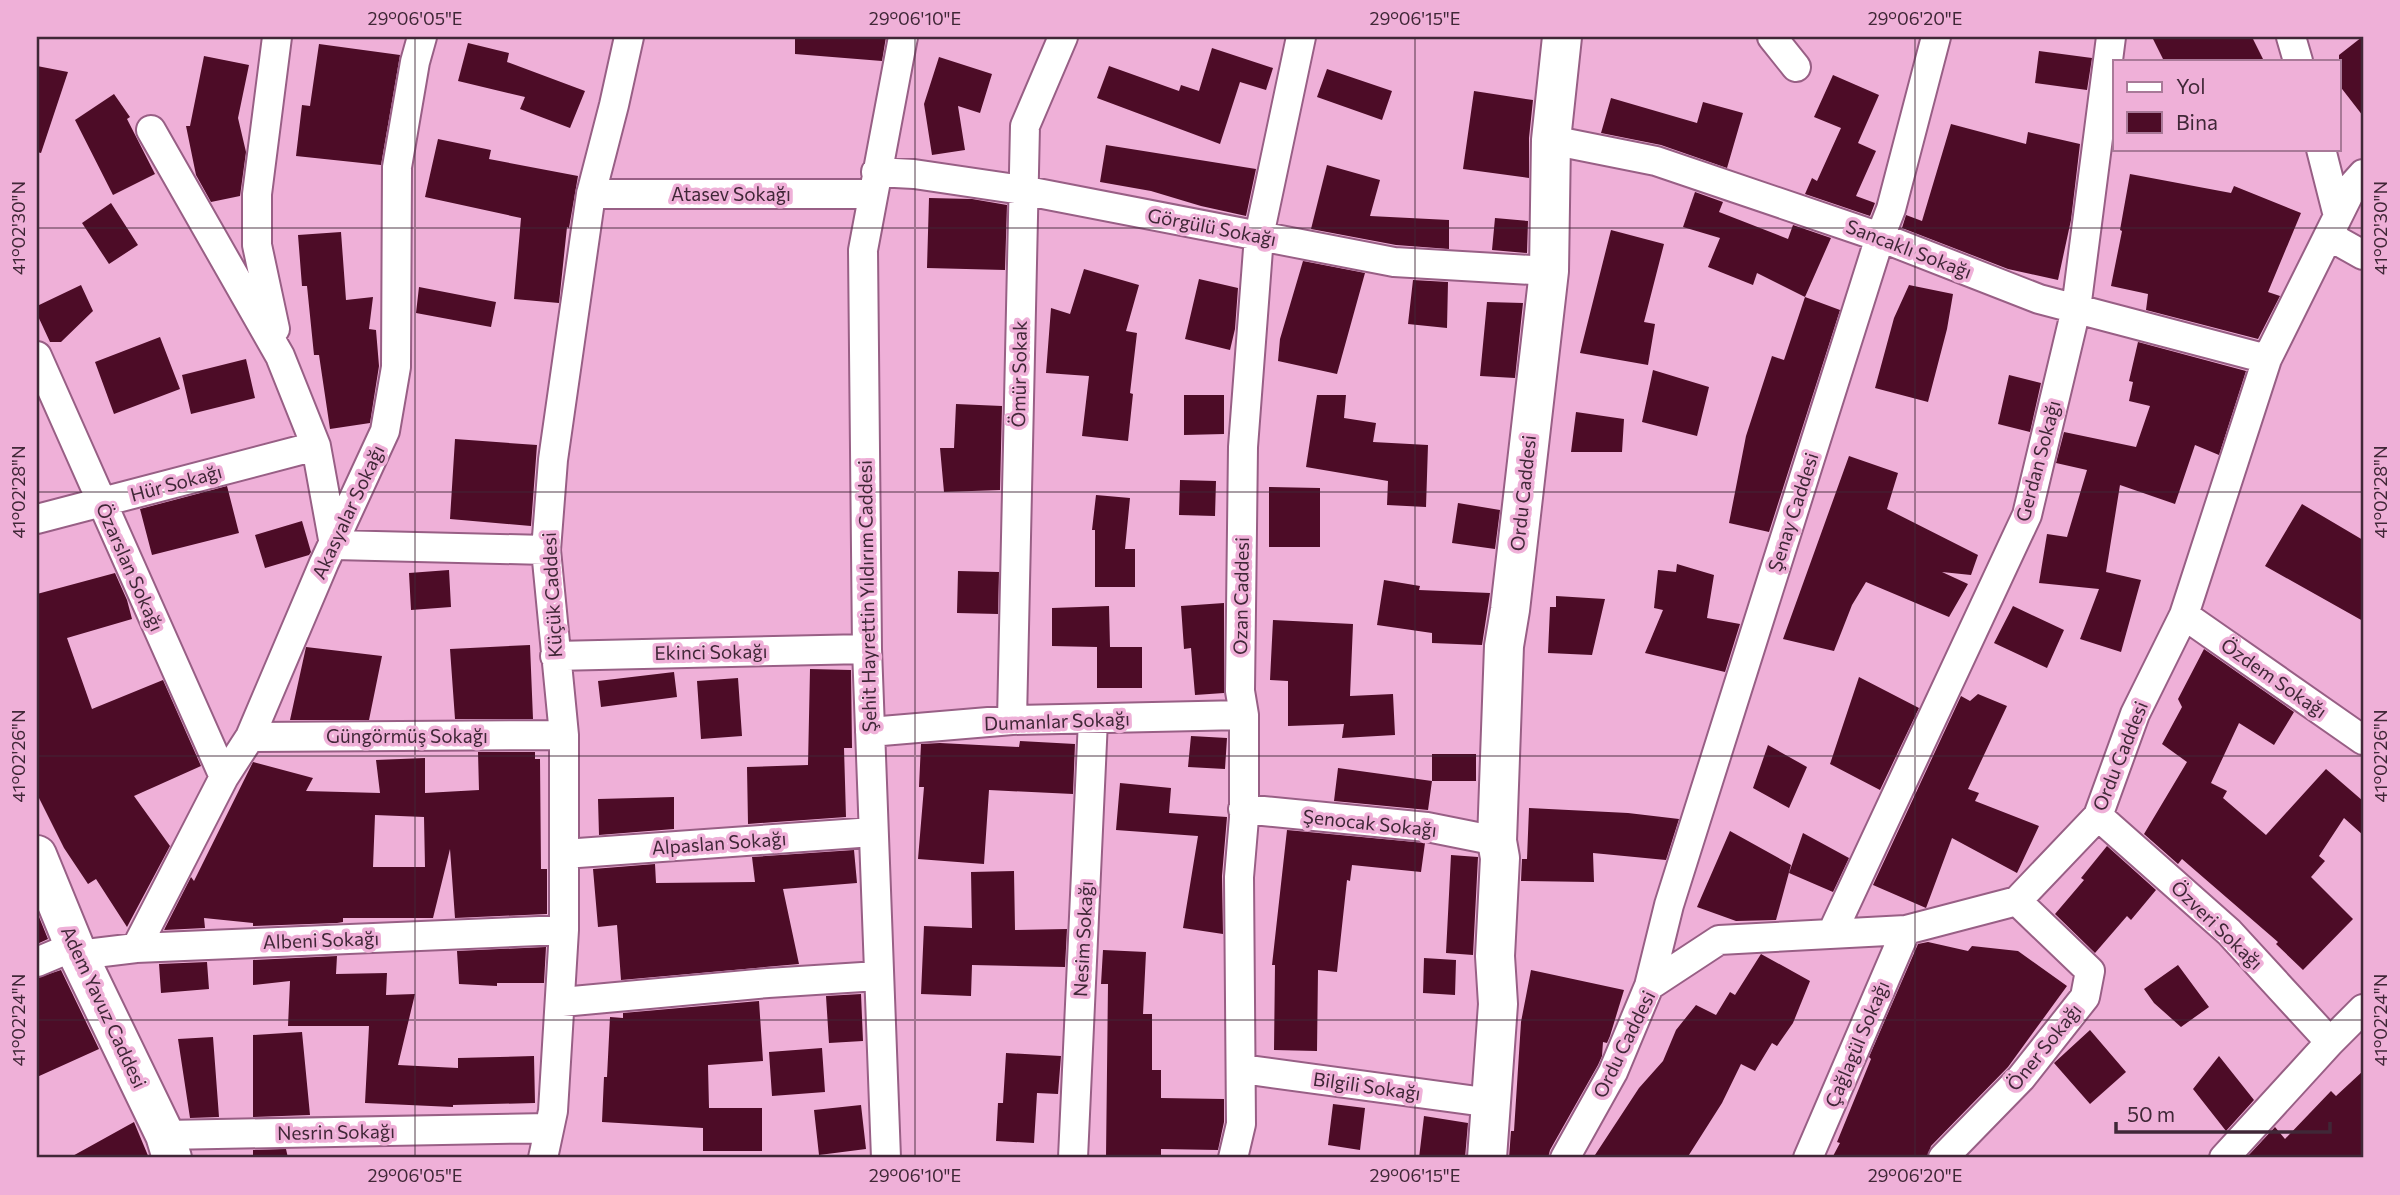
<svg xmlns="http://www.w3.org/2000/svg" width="2400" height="1195" viewBox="0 0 2400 1195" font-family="Commissioner,sans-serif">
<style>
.building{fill:#4d0c27;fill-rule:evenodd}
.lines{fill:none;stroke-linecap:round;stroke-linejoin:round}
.street-casing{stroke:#985f85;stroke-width:32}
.secondary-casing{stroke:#985f85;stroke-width:42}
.street{stroke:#fff;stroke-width:28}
.secondary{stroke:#fff;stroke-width:38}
.ticks{fill:none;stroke:#402737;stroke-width:2;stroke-opacity:0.45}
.labels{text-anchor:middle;stroke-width:7;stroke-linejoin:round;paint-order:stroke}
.street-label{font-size:19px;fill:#402737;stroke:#efb0d8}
.neatline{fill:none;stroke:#402737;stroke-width:2.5}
.ticks-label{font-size:18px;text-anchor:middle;fill:#402737}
</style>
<rect width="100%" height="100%" fill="#efb0d8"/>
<path class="building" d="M795,37H886L882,61L795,54Z
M2152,37H2252L2264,61H2164Z
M2362,37H2363V116L2339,85V55Z
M468,43L509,53L507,62L585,91L570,128L520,109L525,97L458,81Z
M319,44L400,55L381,165L296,156L302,105L310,106Z
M1212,48L1273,68L1266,90L1240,82L1220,144L1097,98L1109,66L1179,91L1181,85L1199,91Z
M2039,51L2092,58L2087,90L2035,83Z
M204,56L249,65L238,118L246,152L240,196L211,202L196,175L186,126H190Z
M939,57L992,74L980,113L958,106L965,150L932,155L924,104Z
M37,66L68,72L41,153L37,152Z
M1327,69L1392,91L1382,120L1317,97Z
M1833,75L1879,95L1858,143L1876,151L1856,196L1875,203L1870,216L1805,194L1812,178L1817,181L1841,128L1814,117Z
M1474,91L1533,100L1529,138V178L1463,169Z
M114,94L130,117L127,119L155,174L113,195L75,120Z
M1611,98L1697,123L1703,102L1743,113L1727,168L1661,145L1601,133Z
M1951,124L2026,144L2028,132L2080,144L2071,220L2058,280L2008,269L1902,228L1906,215L1922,221Z
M438,139L491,150L489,159L578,176L569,228L567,227L559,303L514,299L521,218L425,197Z
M1106,145L1256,169L1246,216L1201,206L1151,191L1100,182Z
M1327,165L1380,180L1370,216L1449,220V249L1396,245L1311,229Z
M2130,174L2231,193L2234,186L2301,213L2268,292L2280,296L2258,339L2146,310L2148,294L2111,286L2122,231L2120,230Z
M1695,192L1723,202L1719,212L1788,239L1793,225L1831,238L1805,297L1757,273L1753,285L1708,267L1720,238L1683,227Z
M929,198L972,199L1007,205L1005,270L927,268Z
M111,203L138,245L109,264L82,223Z
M1495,218L1528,221L1527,253L1492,250Z
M1611,230L1664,244L1644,322L1655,324L1648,365L1580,353Z
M341,232L346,300L373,297L369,329L376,330L379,366L370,423L330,429L319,355H314L307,286H302L298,235Z
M1303,261L1365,273L1337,374L1278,361L1280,339Z
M1084,269L1139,285L1126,331L1137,333L1130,393L1133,394L1128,441L1082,436L1089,376L1046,373L1051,308L1070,314Z
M1199,279L1238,288L1235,329L1230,350L1185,339Z
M1413,280L1448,282L1447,328L1408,324Z
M81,285L93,311L61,342H50L37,314V306Z
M1909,285L1953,294L1947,329L1928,402L1875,388L1894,318Z
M419,287L496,302L491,327L416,313Z
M1805,297L1840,310L1769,532L1729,523L1746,436L1772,356L1784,360Z
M1487,302L1523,303L1515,378L1480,376Z
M160,337L180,389L114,414L95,362Z
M2138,342L2246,371L2219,455L2195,445L2175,504L2120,485L2106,572L2141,580L2121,652L2080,639L2099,589L2039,583L2047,534L2067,537L2087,470L2056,463L2064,432L2136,447L2150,406L2129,401L2133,382L2129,381Z
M246,359L255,398L191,414L182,375Z
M1653,370L1709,387L1697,436L1642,422Z
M2009,375L2041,383L2030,432L1998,424Z
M1184,395H1224V434L1184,435Z
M1317,395H1346L1344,418L1376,423L1373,442L1428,445L1426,507L1387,505L1388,481L1306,467Z
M956,404L1002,406L1000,490L944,492L940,448H954Z
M1576,412L1624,419L1622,452H1571Z
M455,439L537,445L531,526L450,519Z
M1849,456L1898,473L1887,509L1978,555L1971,575L1942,572L1968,584L1949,617L1866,582L1852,605L1834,651L1783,639Z
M1180,480L1216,481L1215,516L1179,515Z
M227,486L239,533L152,555L140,509Z
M1269,487L1320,488V547H1269Z
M1096,495L1130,498L1125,549H1135V587H1095V530H1092Z
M1458,503L1500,510L1495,549L1452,543Z
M2302,504L2363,540V621L2265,566Z
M302,521L311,552L309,555L265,568L255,535Z
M1677,564L1714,575L1707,618L1740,624L1725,672L1645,653L1663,610L1654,608L1658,570L1676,572Z
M449,570L451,607L411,610L409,573Z
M958,571L999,572L998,614L957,613Z
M115,573L127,600L132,619L67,638L92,709L163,680L201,766L134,796L170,846L127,927L96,879L88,884L64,848L37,794V594Z
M1384,580L1420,586L1419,590L1490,593L1482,645L1432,643V633L1377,625Z
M1556,596L1605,599L1592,655L1548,653L1550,607H1556Z
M1224,603V693L1195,695L1191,648L1184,649L1181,606Z
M1109,606L1110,647H1142V688H1097V647L1052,646V608Z
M2013,606L2064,630L2047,668L1994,643Z
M1273,620L1353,624L1350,696L1393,694L1395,735L1342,738L1344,724L1288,726V681L1270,680Z
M530,645L533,719H455L450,649Z
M306,647L382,656L369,720H290Z
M2204,649L2294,712L2274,745L2239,723L2211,783L2227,791L2223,798L2266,835L2326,769L2363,801V835L2344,818L2319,856L2325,861L2311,877L2353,919L2303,970L2276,944L2278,942L2182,859L2178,864L2144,834L2187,762L2162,744L2182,707L2178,699Z
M810,669L851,670L852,748H844L846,817L748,824L747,767L808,765Z
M674,672L677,697L601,707L598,681Z
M1859,677L1919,708L1880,790L1830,764Z
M738,678L742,736L701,739L697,681Z
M1978,694L2007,706L1968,789L1979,793L1975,801L2039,826L2017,873L1952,838L1926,908L1873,885L1961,696L1970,701Z
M1191,736L1227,738L1225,769L1188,767Z
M1020,741L1075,744L1073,794L989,790L984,864L918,859L924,787H919L921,744L940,743L1019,747Z
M1768,745L1807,767L1789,808L1753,788Z
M478,752H535V759H540L541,869H547V914L455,918L450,849L433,918H343V922L337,923L253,926V923L204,918L205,928L164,930L191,877L194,881L253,762L313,778L306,791L380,793L376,760L425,758V793L479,790ZM375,815L424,817L425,867H373Z
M1432,754H1476V781H1432Z
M1338,768L1432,781L1428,810L1334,801Z
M1120,783L1171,788L1169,813L1227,817L1222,876L1223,934L1183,928L1198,836L1116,830Z
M674,797V829L599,835L598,799Z
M1529,808L1628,813L1679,819L1666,860L1593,853L1594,882L1521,881L1522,859H1527Z
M1287,830L1425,843L1421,872L1352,865L1350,881L1347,880L1337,972L1318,970L1317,1051L1274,1050L1275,965H1272Z
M1730,831L1791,865L1776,920L1736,921L1697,907Z
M1803,833L1849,858L1833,892L1789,873Z
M2107,846L2156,890L2131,920L2127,916L2095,953L2055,914L2084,880L2081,878Z
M854,850L857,883L783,889L799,964L621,980L617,925L598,927L593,869L655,864L656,883L755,882L752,857Z
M1451,855L1478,857L1473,955L1446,953Z
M1014,871L1015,930L1067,929L1065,967L972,965L971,996L921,994L924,926L972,928L971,872Z
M37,912L48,939L37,944Z
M1928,942L1968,951L1972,946L2018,951L2067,986L2008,1067L1931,1146L1927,1158H1832L1840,1143L1837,1142L1871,1059L1869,1057L1918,944Z
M546,947L544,983H497V986L459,984L457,951Z
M1103,950L1146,952L1143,1014H1152V1070H1161V1098L1224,1099V1122L1218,1150L1161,1149V1158H1106L1108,984H1101Z
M1761,954L1810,981L1793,1023L1777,1046L1772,1043L1755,1071L1741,1064L1722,1103L1687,1158H1593L1639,1088L1663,1061L1676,1030L1696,1005L1716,1015L1730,992L1735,995Z
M337,956L336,974L387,973L386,995L415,994L398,1065L458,1068V1058L534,1056L535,1103L453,1105V1107L365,1103L369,1026H288L290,981L253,985V960Z
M1424,958L1456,960L1455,995L1423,993Z
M207,962L209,989L161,993L159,964Z
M2178,965L2209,1007L2181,1027L2154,1003L2144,989Z
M61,970L99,1049L37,1077V978Z
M1531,970L1624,990L1610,1036L1607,1043L1603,1042L1602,1056L1598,1065L1550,1150L1548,1158H1509L1511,1131H1514L1521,1022Z
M861,994L863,1041L829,1043L826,996Z
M759,1001L763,1061L708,1065L709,1108H762V1151H703V1128L602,1122L604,1077H607L610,1017L623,1018V1013Z
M2090,1030L2126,1072L2090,1104L2054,1063Z
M302,1032L310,1115L253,1117V1035Z
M213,1037L219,1117L190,1118L178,1039Z
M822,1048L825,1092L772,1096L769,1052Z
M1006,1053L1061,1056L1058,1094L1037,1093L1034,1143L996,1141L998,1103H1003Z
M2219,1056L2254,1100L2226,1131L2193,1089Z
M2363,1071V1158L2247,1157L2275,1127L2285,1139L2331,1091L2336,1096Z
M1333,1104L1365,1108L1360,1150L1328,1145Z
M861,1105L866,1149L819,1155L814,1110Z
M1424,1116L1468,1123L1465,1158H1419Z
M134,1122L149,1158H69Z
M286,1149L288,1158H253V1150Z"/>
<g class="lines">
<defs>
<path id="street" d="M1772,37L1796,67
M2291,37L2298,61
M151,130L280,356L316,446L334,545L546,550
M1551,140L1656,161L1880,237L2039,299L2267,359
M2321,149L2338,216
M876,172L914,174L1022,190L1394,262L1549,271
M591,194H872
M2329,236L2363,255
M275,329L257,245V194L277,37
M37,356L224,777
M37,519L316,446
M2184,615L2363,740
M555,656L867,649
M1012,720L1025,126L1063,37
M870,732L1012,720L1244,715
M250,737L564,735
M1243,809L1427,827L1497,841
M2098,816L2229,932L2330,1042
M564,854L873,832
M1832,933L2027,515L2076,309L2111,37
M136,948L224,777L250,737L324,563L385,431L396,367L397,167L415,62L422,37
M78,955L136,948L564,930
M37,962L75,946
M1649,986L1669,905L1880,237L1891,209L1936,37
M562,1002L768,983L878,976
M1242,1069L1492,1103
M165,1135L549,1128
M543,1158L553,1111L564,930V735L546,550L553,460L591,194L614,105L629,37
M886,1158L867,649L863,250L903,37
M1073,1158L1093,720
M1233,1158L1241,1124L1239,877L1244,818V715L1240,691L1243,447L1259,236L1301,37
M1565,1158L1613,1072L1649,986L1719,940L1906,930L2017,901L2098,816L2135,714L2184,615L2267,359L2354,184L2363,174
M1808,1158L1906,930
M1943,1158L2021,1078L2085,997L2090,971L2017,901
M2224,1158L2330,1042L2363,1009"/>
<path id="secondary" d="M37,855L78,955L165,1135L172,1158
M1487,1158L1498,1004L1495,956L1500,858L1497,841L1504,646L1510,610L1549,271L1551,140L1562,37"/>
</defs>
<use href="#street" class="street-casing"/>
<use href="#secondary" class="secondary-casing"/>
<use href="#street" class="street"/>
<use href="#secondary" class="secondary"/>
</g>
<path class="ticks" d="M415,37V1158M915,37V1158M1415,37V1158M1915,37V1158M37,228H2363M37,492H2363M37,756H2363M37,1020H2363"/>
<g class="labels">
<g class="street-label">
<text x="731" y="201">Atasev Sokağı</text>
<text transform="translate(1212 227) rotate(11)" y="7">Görgülü Sokağı</text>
<text transform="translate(1909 249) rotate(21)" y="7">Sancaklı Sokağı</text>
<text transform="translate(1019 374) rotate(-89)" y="7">Ömür Sokak</text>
<text transform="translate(2038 461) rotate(-75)" y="7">Gerdan Sokağı</text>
<text transform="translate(176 483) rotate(-15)" y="7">Hür Sokağı</text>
<text transform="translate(1523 493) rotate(-84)" y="7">Ordu Caddesi</text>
<text transform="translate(348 512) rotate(-65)" y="7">Akasyalar Sokağı</text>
<text transform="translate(1793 512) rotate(-72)" y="7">Şenay Caddesi</text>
<text transform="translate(130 567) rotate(66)" y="7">Özarslan Sokağı</text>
<text transform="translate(552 595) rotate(-93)" y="7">Küçük Caddesi</text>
<text transform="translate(867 596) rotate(-91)" y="7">Şehit Hayrettin Yıldırım Caddesi</text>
<text transform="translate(1241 596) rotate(-89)" y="7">Ozan Caddesi</text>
<text transform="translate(711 652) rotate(-1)" y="7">Ekinci Sokağı</text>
<text transform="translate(2274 678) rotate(35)" y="7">Özdem Sokağı</text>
<text transform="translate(1057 721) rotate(-2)" y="7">Dumanlar Sokağı</text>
<text x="407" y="743">Güngörmüş Sokağı</text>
<text transform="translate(2120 756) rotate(-68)" y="7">Ordu Caddesi</text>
<text transform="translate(1370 823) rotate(6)" y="7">Şenocak Sokağı</text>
<text transform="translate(719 843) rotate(-4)" y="7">Alpaslan Sokağı</text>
<text transform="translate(2217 925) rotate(44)" y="7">Özveri Sokağı</text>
<text transform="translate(1083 939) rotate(-87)" y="7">Nesim Sokağı</text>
<text transform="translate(321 940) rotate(-2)" y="7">Albeni Sokağı</text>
<text transform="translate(104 1007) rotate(65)" y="7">Adem Yavuz Caddesi</text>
<text transform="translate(1624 1044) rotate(-64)" y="7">Ordu Caddesi</text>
<text transform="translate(1857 1044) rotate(-67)" y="7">Çağlagül Sokağı</text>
<text transform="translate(2044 1047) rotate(-51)" y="7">Öner Sokağı</text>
<text transform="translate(1367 1086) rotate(8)" y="7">Bilgili Sokağı</text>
<text transform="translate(336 1132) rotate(-1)" y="7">Nesrin Sokağı</text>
</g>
</g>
<rect width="2400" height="1195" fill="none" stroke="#efb0d8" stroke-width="77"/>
<rect x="2113" y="60" width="228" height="91" fill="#efb0d8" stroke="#a97998" stroke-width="2"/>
<rect x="2127" y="82" width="35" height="10" fill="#ffffff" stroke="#a97998" stroke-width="2"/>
<text x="2176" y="94" font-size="21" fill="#402737">Yol</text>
<rect x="2127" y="112" width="35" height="21" fill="#4d0c27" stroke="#a97998" stroke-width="2"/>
<text x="2176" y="130" font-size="21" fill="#402737">Bina</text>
<path d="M2116 1122v10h214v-10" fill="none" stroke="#402737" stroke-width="3.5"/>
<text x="2127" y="1122" font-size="21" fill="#402737" stroke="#efb0d8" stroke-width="5" paint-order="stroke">50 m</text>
<rect x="38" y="38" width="2324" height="1118" class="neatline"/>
<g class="ticks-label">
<text x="415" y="25">29°06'05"E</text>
<text x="915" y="25">29°06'10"E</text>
<text x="1415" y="25">29°06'15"E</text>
<text x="1915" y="25">29°06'20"E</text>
<text transform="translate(19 228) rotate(-90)" y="6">41°02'30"N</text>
<text transform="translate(2381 228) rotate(-90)" y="6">41°02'30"N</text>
<text transform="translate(19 492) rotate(-90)" y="6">41°02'28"N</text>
<text transform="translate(2381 492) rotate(-90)" y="6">41°02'28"N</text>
<text transform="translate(19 756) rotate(-90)" y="6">41°02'26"N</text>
<text transform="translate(2381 756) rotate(-90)" y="6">41°02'26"N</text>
<text transform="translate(19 1020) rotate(-90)" y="6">41°02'24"N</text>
<text transform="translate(2381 1020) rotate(-90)" y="6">41°02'24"N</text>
<text x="415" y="1182">29°06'05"E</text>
<text x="915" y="1182">29°06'10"E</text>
<text x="1415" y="1182">29°06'15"E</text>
<text x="1915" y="1182">29°06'20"E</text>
</g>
</svg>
